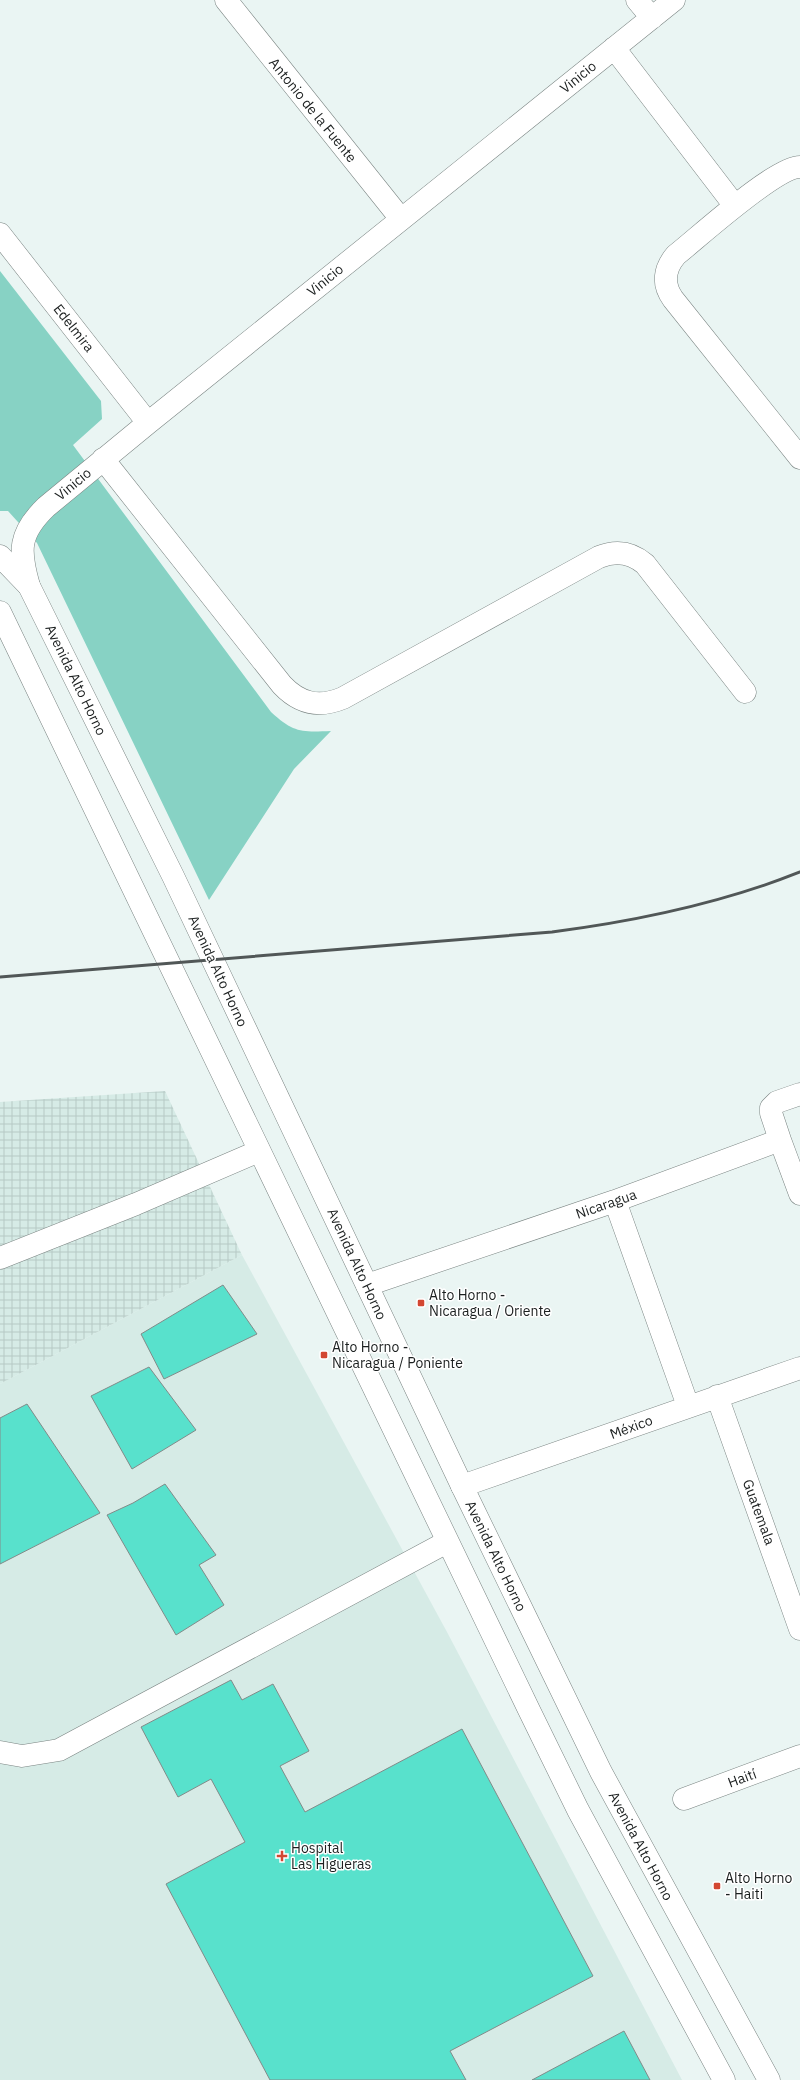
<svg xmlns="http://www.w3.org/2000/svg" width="800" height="2080" viewBox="0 0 800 2080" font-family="'IBM Plex Sans',sans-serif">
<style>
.built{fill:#d6ebe6}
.industrial{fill:url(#industrial-grid)}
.green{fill:#87d2c4}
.building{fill:#58e1cc;stroke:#818b89}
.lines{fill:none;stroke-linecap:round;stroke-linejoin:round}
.minor-casing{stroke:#7a8482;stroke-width:23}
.major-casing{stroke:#7a8482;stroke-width:23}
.minor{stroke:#fff;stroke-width:22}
.major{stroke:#fff;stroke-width:22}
.rail{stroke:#515757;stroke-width:3}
.poi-dot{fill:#d34732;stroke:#fff;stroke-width:1.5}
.labels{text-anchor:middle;stroke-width:3;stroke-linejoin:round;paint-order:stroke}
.street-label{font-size:14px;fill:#1b1f1f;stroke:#fff}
.poi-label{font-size:14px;fill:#1b1f1f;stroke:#fff;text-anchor:start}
</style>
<defs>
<pattern id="industrial-grid" width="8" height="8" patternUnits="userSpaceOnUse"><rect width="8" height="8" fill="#d6ebe6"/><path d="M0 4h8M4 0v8" fill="none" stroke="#b7c9c5"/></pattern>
</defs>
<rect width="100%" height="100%" fill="#eaf5f3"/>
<path class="built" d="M242,1255L447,1632L682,2080H0V1384Z"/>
<path class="industrial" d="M165,1091L242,1255L0,1384V1102Z"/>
<path class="green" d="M0,271L101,401L102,419L73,445L271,712C294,733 301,732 331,731L294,769L209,900L37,543L8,511H0Z"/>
<path class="building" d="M223,1285L257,1334L164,1379L141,1334Z
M149,1367L196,1430L132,1469L91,1396Z
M27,1404L100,1513L0,1564V1418Z
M165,1484L216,1555L199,1565L224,1605L176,1635L107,1515L133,1503Z
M231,1680L242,1700L273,1684L309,1751L280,1766L305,1812L462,1729L593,1976L450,2051L466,2080H270L166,1884L245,1842L211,1779L178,1797L141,1727Z
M624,2031L650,2080H532Z"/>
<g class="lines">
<defs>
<path id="minor" d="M226,0L401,219
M637,0L652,18
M614,48L735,206
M800,167C775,167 699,237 676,255C664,269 662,284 673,299L800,458
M0,234L148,423
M103,459L282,685C300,704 319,708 343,698L599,557C616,550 631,552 645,564L745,692
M29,586C19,551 18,534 46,507L148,423L674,0
M780,1140L800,1194
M615,1201L688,1406
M0,1258L136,1204L259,1151
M367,1285L615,1201L780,1140L771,1113V1108L777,1102L800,1094
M717,1396L800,1629
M462,1486L800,1368
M0,1752L22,1756L59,1750L447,1542
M684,1799L800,1756"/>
<path id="major" d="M0,556L29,586L173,876L462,1486L601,1772L769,2080
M0,612L529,1710L578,1810L724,2080"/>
</defs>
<use href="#minor" class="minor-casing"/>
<use href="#major" class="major-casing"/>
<use href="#minor" class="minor"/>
<use href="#major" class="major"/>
<path class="rail" d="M0,977L552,932C637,921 720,904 800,872"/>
</g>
<g class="poi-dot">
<rect x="417" y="1299" width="8" height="8" rx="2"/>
<rect x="320" y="1351" width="8" height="8" rx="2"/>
<path d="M280 1850h4v4h4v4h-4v4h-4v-4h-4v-4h4z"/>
<rect x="713" y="1882" width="8" height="8" rx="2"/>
</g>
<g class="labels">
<g class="street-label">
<text transform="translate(578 77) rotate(-39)" y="5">Vinicio</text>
<text transform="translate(313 110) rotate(51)" y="5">Antonio de la Fuente</text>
<text transform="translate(325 280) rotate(-39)" y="5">Vinicio</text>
<text transform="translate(74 328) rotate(52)" y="5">Edelmira</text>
<text transform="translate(73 484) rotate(-40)" y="5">Vinicio</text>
<text transform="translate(76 680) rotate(64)" y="5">Avenida Alto Horno</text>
<text transform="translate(218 971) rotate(65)" y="5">Avenida Alto Horno</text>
<text transform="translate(606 1204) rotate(-19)" y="5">Nicaragua</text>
<text transform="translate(357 1264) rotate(65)" y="5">Avenida Alto Horno</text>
<text transform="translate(631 1427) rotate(-20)" y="5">México</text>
<text transform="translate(759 1512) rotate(70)" y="5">Guatemala</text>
<text transform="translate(496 1556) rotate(64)" y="5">Avenida Alto Horno</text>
<text transform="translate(742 1778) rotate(-20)" y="5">Haití</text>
<text transform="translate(641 1846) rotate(62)" y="5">Avenida Alto Horno</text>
</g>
<g class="poi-label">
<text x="429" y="1300">Alto Horno -<tspan x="429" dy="16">Nicaragua / Oriente</tspan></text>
<text x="332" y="1352">Alto Horno -<tspan x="332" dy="16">Nicaragua / Poniente</tspan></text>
<text x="291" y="1853">Hospital<tspan x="291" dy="16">Las Higueras</tspan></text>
<text x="725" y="1883">Alto Horno<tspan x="725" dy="16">- Haiti</tspan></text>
</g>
</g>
</svg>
